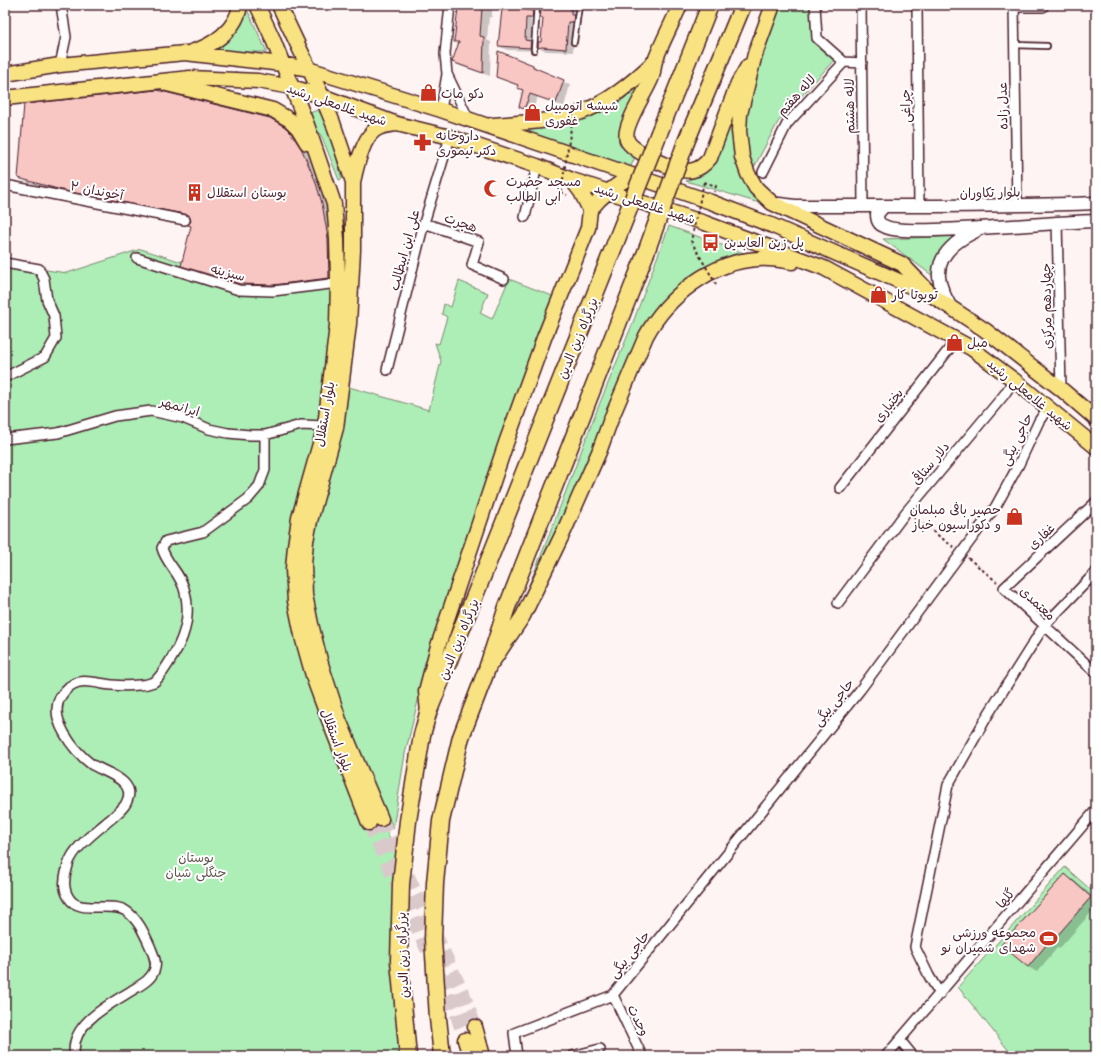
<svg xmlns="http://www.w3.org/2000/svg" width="1101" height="1061" viewBox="0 0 1101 1061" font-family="'Comic Neue','Playpen Sans Arabic',sans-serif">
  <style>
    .green { fill: #aceeb6; stroke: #7b8670 }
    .shadow { fill: #0003 }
    .building { fill: #f8c7c4; stroke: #4a1f2b }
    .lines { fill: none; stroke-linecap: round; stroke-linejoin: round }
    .primary-tunnel { stroke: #dac9cb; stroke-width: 14; stroke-dasharray: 14 7; stroke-linecap: butt }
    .lane-casing { stroke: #4a1f2b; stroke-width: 8 }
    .street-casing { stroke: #4a1f2b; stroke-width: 12 }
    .secondary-casing { stroke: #4a1f2b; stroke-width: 15 }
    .primary-casing { stroke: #4a1f2b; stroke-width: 17 }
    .highway-casing { stroke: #4a1f2b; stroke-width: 19 }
    .path { stroke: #4a1f2b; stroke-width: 2; stroke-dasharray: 3 3; stroke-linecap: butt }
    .lane { stroke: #fff; stroke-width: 4.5 }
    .street { stroke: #fff; stroke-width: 9 }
    .secondary { stroke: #fff; stroke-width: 12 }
    .primary { stroke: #f8e281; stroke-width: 14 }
    .highway { stroke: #f8e281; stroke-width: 16 }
    .highway-bridge-casing { stroke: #4a1f2b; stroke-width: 19; stroke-linecap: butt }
    .path-bridge { stroke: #4a1f2b; stroke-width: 2; stroke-dasharray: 3 3; stroke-linecap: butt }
    .highway-bridge { stroke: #f8e281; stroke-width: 16 }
    .labels { text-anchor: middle; stroke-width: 4; stroke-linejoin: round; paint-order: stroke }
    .poi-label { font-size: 13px; fill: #4a1f2b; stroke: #fff; text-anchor: start }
    .street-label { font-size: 13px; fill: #4a1f2b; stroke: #fff }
    .park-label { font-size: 13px; fill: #62534e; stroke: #fff }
  </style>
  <rect width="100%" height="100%" fill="#fef4f3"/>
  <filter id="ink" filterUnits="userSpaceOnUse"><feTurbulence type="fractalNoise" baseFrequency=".025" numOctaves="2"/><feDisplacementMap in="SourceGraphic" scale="8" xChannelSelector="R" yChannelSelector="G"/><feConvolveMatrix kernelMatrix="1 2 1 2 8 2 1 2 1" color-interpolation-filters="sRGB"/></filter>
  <g filter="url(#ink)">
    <path class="green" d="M245,5L267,52H207Z
      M781,5H810L812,42L834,60L778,122L752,171L747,158L745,122L759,66Z
      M645,81L623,124L635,157L630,168L514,127C548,124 583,124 613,106C625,99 635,90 645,81Z
      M737,101L735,127L766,205L686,181L703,174L710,169Z
      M317,110C328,117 338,165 342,179L339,180L322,137L309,118L310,113Z
      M669,226L752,256L667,301L576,495L517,615L550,533L595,415L632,325Z
      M959,236L937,279L883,239Z
      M141,249L257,286L285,288L351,277L310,549L318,512L339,447L349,387L429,410L441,361L435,343L439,344L447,317L442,314L444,304L451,307L459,281L488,293L480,313L492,319L509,279L555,297L424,676L405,754L393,829L389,818L381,819L404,870L402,943L414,1056H5V264L67,273Z
      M1065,867L1091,890L1096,885V1046L1084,1056H1013L958,987Z"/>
    <path class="shadow" d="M459,5H531V27L533,28L532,43L539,47L542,44L544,19L541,17L543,5H575V8L578,10V18L581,20L580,26L575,25L573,52L546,51L538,47L537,51L507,50L499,46L503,9L492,8V17H489L487,40L491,42L490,76L460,66L453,62L460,44L455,41Z
      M533,65L540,70V71L570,85L564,107L538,97L531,112L527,111L520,107L524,91L519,86L497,77Z
      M269,119L295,134L301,140L312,156L325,187L339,283L251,289L192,271L182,265L192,226L191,219L76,196L29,183L20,177Z
      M1065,875L1074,880L1096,899V907L1059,949L1057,948L1037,972L1028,967Z"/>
    <path class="building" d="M542,5H571V15H574L573,22H568L566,49L542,47L538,48V42H541L543,18H540Z
      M526,7V10L533,11L532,18H526L525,40L531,41L530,48L498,46L502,9Z
      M458,8H482L480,36L484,37L483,73L452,62L459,42H454Z
      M498,51L533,65V67L564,80L556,103L530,94L524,109L519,107L523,90L517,88L518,85L496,77Z
      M157,90L270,118L285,127L291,133L302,150L315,180L322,203L328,238L329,278L273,285L240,284L181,266L191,226L188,225L191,221L189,215L65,191L18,178L24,104Z
      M1065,874L1091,897L1049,945L1047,944L1028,967L1001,945Z"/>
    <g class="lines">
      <path class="primary-tunnel" d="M381,819L464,996L475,1027
        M369,823L456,1012L465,1040"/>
      <defs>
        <path id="lane" d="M574,42L579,5
          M1014,45L1047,46
          M534,50L537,5"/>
        <path id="street" d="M815,5L817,38L844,62L862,63
          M861,5L863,206
          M917,5L919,207
          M1014,5L1017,206
          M1014,7H1043
          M60,65L66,37L61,5
          M447,74L469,120
          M441,110L447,74L445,54L450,5
          M763,172L787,124L844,62
          M5,185L185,220
          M525,217L537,166
          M1057,222L1061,389
          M424,223L479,242L472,265L504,279
          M137,258L239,290L273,291L338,283
          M5,263L39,269L44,279L47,300L54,316L56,338L45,357L5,377
          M387,370L424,223L450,137
          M5,439L58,433L115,416L151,411L183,418L209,429L228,433L250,435H265L301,425L325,426
          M840,488L957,339
          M1096,502L1004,588L1096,673
          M838,603L906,512L1004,395L1014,380
          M940,994L929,976L915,947L948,785L989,713L1044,626L1096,572
          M613,995L860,690L996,506L1019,464L1039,421L1048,408
          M613,995L642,1056
          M900,1040L913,1056
          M75,1056C68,1025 110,1004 131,991C140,985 150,981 154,971C158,963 153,954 150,946C144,933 138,919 126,911C111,901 79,915 69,898C63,889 64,878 67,869C68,865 69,861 71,858C77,845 100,828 112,818C117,813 125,808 127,801C137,780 103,772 91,764C74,751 47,718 61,696C75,674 91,683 112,685C121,686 130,686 139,685C144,685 149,684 154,682C162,676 173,656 178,647C187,629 190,612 185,592C181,573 166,564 162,548L166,541L203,532L248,499L259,486L265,470V435
          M517,1056L514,1033L613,995
          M572,1056L600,1049
          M886,1056L1096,810"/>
        <path id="secondary" d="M779,204L795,206C896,206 996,207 1096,203
          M884,206L877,214C877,220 878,224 884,226C894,232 923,230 935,230C989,229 1042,223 1096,221
          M950,306C945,297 940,287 939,277C937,254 959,239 976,231"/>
        <path id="primary" d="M257,5L272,37L307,125L334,204L337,239L338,280L337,325L325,426L299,518L295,546L293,569L295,601L303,640L314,679L329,720L369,823
          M279,5L322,96L333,123L353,182V250L349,324L336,428L310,521L306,541L304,564L305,595L311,624L321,664L339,720L381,819
          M680,5C672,24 662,42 655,61C653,67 654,73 651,79C646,92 622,127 627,140C631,150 660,163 670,167C688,173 698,173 710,158L738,83L748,66
          M773,5L755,54L740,114L739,131L742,157L748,174L756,188L772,203L902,264L927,290
          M191,52C213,46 237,29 240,5
          M5,74L60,65L185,53L282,64L308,69L441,110L711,202L771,225L933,296L985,330L1061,389L1096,419
          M167,84L273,110L290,120L298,128L307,143
          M5,98L190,78L258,81L291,87L322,96L397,124L450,137L537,166L572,180L705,223L824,268L971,348L1014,380L1096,447
          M491,125C518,123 550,122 576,114C607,104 632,83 655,61
          M353,182C356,168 363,138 375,130C381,125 389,125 396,124
          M590,210C602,195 616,184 633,176
          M493,661L523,616L565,529L599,452L611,419L646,336C667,297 712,261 758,259C770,258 781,260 792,262
          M428,713L426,691L438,646L506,443L544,338L588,228L590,210L581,192L572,180
          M475,1027L483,1056
          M465,1040L470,1056"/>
        <path id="highway" d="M659,133L710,5
          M686,142L743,5
          M408,1056L399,961L401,884L408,821L422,735L428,713L615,244
          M442,1056L438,1018L433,939L435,883L441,821L461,737L487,669L507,607L645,255"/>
      </defs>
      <use href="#lane" class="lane-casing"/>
      <use href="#street" class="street-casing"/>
      <use href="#secondary" class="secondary-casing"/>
      <use href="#primary" class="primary-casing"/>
      <use href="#highway" class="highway-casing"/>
      <path class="path" d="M704,182L716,186L714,192
        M561,192L567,195
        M913,517L955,548
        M968,558L997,582"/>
      <use href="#lane" class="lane"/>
      <use href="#street" class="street"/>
      <use href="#secondary" class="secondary"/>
      <use href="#primary" class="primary"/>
      <use href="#highway" class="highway"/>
      <defs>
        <path id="highway-bridge" d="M615,244L659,133
          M645,255L686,142"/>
      </defs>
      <use href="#highway-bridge" class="highway-bridge-casing"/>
      <path class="path-bridge" d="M704,182L691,241L716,284
        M561,192L574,109"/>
      <use href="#highway-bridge" class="highway-bridge"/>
    </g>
  </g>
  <defs>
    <symbol id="shop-bare" viewBox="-9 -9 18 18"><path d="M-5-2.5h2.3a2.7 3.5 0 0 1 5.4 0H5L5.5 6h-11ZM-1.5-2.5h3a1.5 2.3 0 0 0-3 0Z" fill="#c8321e" stroke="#fff" stroke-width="2.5" paint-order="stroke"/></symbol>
    <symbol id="pharmacy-bare" viewBox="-9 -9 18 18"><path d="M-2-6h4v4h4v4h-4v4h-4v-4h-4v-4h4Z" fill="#c8321e" stroke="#fff" stroke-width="2.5" paint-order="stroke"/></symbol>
    <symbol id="mosque-bare" viewBox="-9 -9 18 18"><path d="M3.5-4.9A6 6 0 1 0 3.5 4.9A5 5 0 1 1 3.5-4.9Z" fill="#c8321e" stroke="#fff" stroke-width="2.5" paint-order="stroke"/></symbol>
    <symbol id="building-bare" viewBox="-9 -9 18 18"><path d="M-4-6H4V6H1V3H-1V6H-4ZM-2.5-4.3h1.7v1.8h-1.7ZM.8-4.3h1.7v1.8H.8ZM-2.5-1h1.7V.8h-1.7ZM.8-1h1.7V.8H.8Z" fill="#c8321e" stroke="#fff" stroke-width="2.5" paint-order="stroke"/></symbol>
    <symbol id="bus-bare" viewBox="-9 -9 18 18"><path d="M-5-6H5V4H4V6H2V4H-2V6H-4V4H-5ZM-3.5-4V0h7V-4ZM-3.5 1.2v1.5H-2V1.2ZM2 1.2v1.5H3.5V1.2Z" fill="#c8321e" stroke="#fff" stroke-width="2.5" paint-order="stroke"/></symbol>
    <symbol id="stadium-bare" viewBox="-9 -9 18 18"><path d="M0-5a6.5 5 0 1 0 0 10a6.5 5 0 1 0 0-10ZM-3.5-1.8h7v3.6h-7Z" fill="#c8321e" stroke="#fff" stroke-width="2.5" paint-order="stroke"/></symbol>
  </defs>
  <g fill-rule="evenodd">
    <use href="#shop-bare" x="416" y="80" width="25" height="25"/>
    <use href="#shop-bare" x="520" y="100" width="25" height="25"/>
    <use href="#pharmacy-bare" x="410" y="130" width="25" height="25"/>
    <use href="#mosque-bare" x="480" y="176" width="25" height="25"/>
    <use href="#building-bare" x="182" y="180" width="25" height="25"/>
    <use href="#bus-bare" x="698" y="230" width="25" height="25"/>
    <use href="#shop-bare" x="866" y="282" width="25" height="25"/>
    <use href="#shop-bare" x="942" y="330" width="25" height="25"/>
    <use href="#shop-bare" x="1002" y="504" width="25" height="25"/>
    <use href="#stadium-bare" x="1036" y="926" width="25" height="25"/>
  </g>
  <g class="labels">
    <g class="poi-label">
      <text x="441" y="98">دکو مات</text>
      <text x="545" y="110">شیشه اتومبیل<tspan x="545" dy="15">غفوری</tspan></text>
      <text x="436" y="140">داروخانه<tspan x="436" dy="15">دکتر تیموری</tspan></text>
      <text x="506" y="186">مسجد حضرت<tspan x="506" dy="15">ابی الطالب</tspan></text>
      <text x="207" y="197">بوستان استقلال</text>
      <text x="724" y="247">پل زین العابدین</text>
      <text x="892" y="299">تویوتا کار</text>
      <text x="967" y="347">مبل</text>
      <text x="1001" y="514" text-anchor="end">حصیر بافی مبلمان<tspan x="1001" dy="15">و دکوراسیون خباز</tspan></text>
      <text x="1036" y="937" text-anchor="end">مجموعه ورزشی<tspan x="1036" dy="15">شهدای شمیران نو</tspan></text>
    </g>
    <g class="street-label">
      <text transform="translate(796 95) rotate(-48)" y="5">لاله هفتم</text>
      <text transform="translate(337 104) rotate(19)" y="5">شهید غلامعلی رشید</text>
      <text transform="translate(849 106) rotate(-91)" y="5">لاله هشتم</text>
      <text transform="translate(905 106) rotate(-91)" y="5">چراغی</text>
      <text transform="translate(1002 106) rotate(-91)" y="5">عدل زاده</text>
      <text transform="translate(97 190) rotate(11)" y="5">آخوندان ۲</text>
      <text transform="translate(990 192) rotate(-1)" y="5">بلوار تکاوران</text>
      <text transform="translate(645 203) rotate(18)" y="5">شهید غلامعلی رشید</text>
      <text transform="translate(461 222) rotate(19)" y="5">هجرت</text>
      <text transform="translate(404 250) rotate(-75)" y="5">علی ابن ابیطالب</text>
      <text transform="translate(228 272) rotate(14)" y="5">سبزینه</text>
      <text transform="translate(1046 306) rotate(-91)" y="5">چهاردهم مرکزی</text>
      <text transform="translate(577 338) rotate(-68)" y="5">بزرگراه زین الدین</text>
      <text transform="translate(1030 394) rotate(39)" y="5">شهید غلامعلی رشید</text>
      <text transform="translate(888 405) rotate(-52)" y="5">بختیاری</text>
      <text transform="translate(180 406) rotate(16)" y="5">ایرانمهر</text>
      <text transform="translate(324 414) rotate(-80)" y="5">بلوار استقلال</text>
      <text transform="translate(1016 439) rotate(-64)" y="5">حاجی بیگی</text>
      <text transform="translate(930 463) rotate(-50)" y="5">دلار ستاقی</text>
      <text transform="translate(1041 536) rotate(-43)" y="5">غفاری</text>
      <text transform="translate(1038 603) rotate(43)" y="5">معتمدی</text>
      <text transform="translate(458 639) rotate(-68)" y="5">بزرگراه زین الدین</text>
      <text transform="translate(833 702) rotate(-51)" y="5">حاجی بیگی</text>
      <text transform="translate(337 740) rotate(69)" y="5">بلوار استقلال</text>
      <text transform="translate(1005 898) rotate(-50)" y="5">گلها</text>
      <text transform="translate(629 954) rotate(-51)" y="5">حاجی بیگی</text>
      <text transform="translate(402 955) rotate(-92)" y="5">بزرگراه زین الدین</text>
      <text transform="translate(639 1020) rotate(64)" y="5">وحدت</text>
    </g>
    <g class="park-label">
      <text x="196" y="862">بوستان<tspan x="196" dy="15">جنگلی شیان</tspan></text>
    </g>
  </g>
  <rect width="1101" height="1061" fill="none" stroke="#fff" stroke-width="20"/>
  <rect x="10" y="10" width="1081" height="1041" fill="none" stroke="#4a1f2b" stroke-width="1.5" filter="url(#ink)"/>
</svg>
